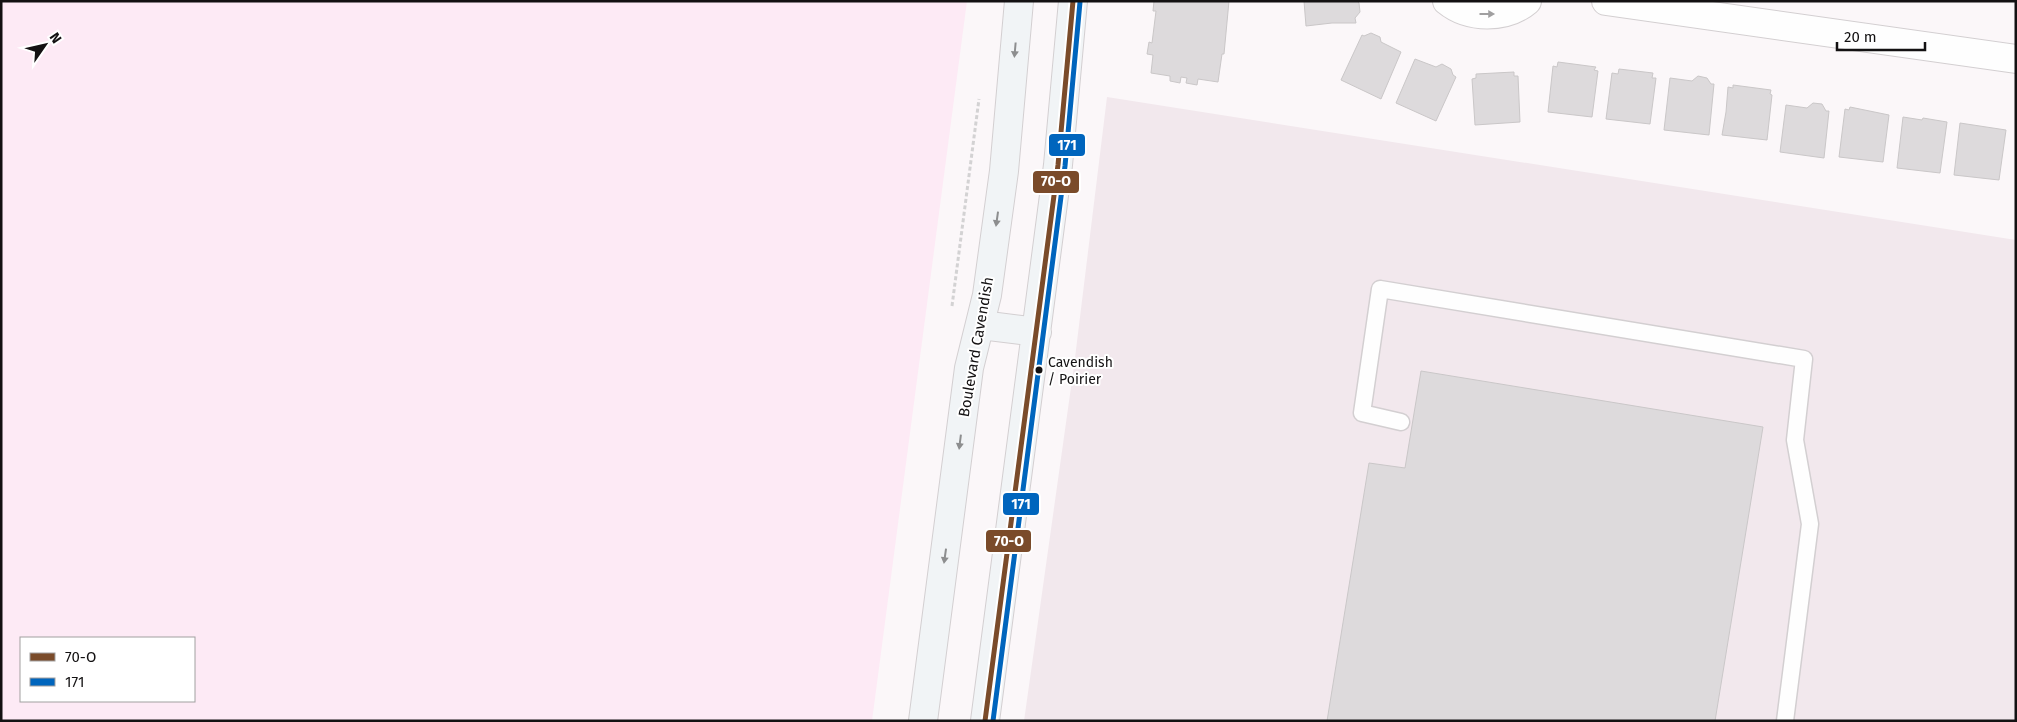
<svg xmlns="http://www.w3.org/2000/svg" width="2017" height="722" viewBox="0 0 2017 722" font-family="'Fira Sans',sans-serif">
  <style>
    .built { fill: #f2e8ed }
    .green { fill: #fdeaf5; fill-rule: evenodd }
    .building { fill: #dddadc; stroke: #cac7c8 }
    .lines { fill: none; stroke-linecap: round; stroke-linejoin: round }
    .lane-casing { stroke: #d3cfd1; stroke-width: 19 }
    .street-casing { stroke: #d3cfd1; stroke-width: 30 }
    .secondary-casing { stroke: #d3cfd1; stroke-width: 30 }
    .path { stroke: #d3d2d3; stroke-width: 3; stroke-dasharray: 4 2.5; stroke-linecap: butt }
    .lane { stroke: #fefefe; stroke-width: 16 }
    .street { stroke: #fefefe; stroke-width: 28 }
    .secondary { stroke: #f1f4f6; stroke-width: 28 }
    .bus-1-casing { stroke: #fff; stroke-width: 9 }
    .bus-2-casing { stroke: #fff; stroke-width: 9 }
    .bus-1 { stroke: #7a4b2a; stroke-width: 5 }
    .bus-2 { stroke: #0065bd; stroke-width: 5 }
    .oneway { fill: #a09fa0 }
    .oneway2 { fill: #8d8e8f }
    .bus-dot { fill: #131112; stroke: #fff; stroke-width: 2 }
    .labels { text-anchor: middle; stroke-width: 4; stroke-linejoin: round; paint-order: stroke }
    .bus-label { font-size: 14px; fill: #131112; stroke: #fff; text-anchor: start }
    .street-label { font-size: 15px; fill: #131112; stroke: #fff }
    .line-badge { stroke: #fff; stroke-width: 2 }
    .badge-label { font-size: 14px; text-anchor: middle; font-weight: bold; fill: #fff }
  </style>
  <rect width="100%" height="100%" fill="#fbf7f9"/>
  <path class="built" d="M1107,97L2016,240V721H1024L1074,366Z"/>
  <path class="green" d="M1,1H967L872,721H1ZM21,638H194V701H21Z"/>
  <path class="building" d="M1154,1H1229L1224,54H1222L1218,82L1198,79L1197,85L1186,83L1187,78L1181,77L1180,83L1170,81V76L1151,73L1153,55L1147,54L1149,42L1152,43L1156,11H1153Z
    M1304,1H1357L1359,3L1360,12L1355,18L1356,23H1332L1306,26Z
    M1371,33L1380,37L1381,42L1401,52L1381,99L1341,80L1362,35L1364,36Z
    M1415,59L1436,67L1442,64L1451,69L1453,75L1456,77L1436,121L1396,103Z
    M1558,62L1596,67L1594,70L1598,71L1592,117L1548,112L1553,66L1557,67Z
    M1619,69L1653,73L1652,78H1656L1650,124L1606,119L1612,73L1618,74Z
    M1514,72V76H1518L1520,122L1475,125L1472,79L1476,78V74Z
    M1698,76L1707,78L1711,84H1714L1709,135L1664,130L1670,78L1692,81Z
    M1733,85L1771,90L1770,94L1772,95L1767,140L1722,135L1726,112L1728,87L1733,88Z
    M1813,103L1822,104L1826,111H1829L1824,158L1780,152L1786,105L1807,108Z
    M1850,107L1889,115L1883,162L1839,157L1845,109L1849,110Z
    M1903,117L1922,120L1923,118L1947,122L1940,173L1897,168Z
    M1960,123L2006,130L1999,180L1954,175Z
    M1421,371L1763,427L1715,721H1327L1369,463L1405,468Z"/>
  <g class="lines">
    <defs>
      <path id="lane" d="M1401,422L1362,413L1380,289L1804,359L1795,440L1810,524L1785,721"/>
      <path id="street" d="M1447,1C1469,19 1506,19 1527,1
        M1606,1L2016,59"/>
      <path id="secondary" d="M981,325L1037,332
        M923,721L969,368L987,295L1004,171L1019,1
        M985,721L1058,165L1073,1"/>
    </defs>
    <use href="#lane" class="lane-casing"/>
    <use href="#street" class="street-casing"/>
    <use href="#secondary" class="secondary-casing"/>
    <path class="path" d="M952,306L979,99"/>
    <use href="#lane" class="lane"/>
    <use href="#street" class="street"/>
    <use href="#secondary" class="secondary"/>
    <defs>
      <path id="bus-1" d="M985,721L1058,165L1073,1"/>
      <path id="bus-2" d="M993,721L1065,166L1080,2"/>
    </defs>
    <use href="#bus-1" class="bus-1-casing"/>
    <use href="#bus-2" class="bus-2-casing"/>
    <use href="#bus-1" class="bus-1"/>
    <use href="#bus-2" class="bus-2"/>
  </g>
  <defs><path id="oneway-solid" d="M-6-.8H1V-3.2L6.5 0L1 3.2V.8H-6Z" transform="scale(1.25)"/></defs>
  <use class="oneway" href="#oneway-solid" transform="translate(1487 14)"/>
  <g class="oneway2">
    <use href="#oneway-solid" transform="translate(1015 50) rotate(95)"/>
    <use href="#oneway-solid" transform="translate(997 219) rotate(98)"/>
    <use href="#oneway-solid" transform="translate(960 442) rotate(97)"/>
    <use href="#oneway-solid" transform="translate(945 556) rotate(98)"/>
  </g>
  <circle class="bus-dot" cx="1039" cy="370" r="4.5"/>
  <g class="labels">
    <g class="bus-label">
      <text x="1048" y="367">Cavendish<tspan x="1048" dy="17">/ Poirier</tspan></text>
    </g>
    <g class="street-label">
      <text transform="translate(976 347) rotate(-80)" y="5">Boulevard Cavendish</text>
    </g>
  </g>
  <g class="line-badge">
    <rect x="1048" y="133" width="38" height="24" rx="5" fill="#0065bd"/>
    <rect x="1032" y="170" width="48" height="24" rx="5" fill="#7a4b2a"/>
    <rect x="1002" y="492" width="38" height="24" rx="5" fill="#0065bd"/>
    <rect x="985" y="529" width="47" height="24" rx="5" fill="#7a4b2a"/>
  </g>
  <g class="badge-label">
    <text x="1067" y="150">171</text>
    <text x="1056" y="186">70-O</text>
    <text x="1021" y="509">171</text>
    <text x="1009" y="546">70-O</text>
  </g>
  <rect width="2017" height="722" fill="none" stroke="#131112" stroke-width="5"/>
  <rect x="20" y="637" width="175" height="65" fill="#ffffff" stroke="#a1a0a0"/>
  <rect x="30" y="653" width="25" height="8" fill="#7a4b2a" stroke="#a1a0a0"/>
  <text x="65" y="662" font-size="15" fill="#131112">70-O</text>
  <rect x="30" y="678" width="25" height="8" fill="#0065bd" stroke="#a1a0a0"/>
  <text x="65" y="687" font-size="15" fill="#131112">171</text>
  <g transform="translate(45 45) rotate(56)" stroke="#ffffff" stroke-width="4" paint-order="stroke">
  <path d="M0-4L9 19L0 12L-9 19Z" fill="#131112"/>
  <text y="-8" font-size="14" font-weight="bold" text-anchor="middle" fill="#131112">N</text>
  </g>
  <path d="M1837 42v8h88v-8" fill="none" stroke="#131112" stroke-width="2.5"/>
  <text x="1844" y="42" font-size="15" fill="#131112" stroke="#ffffff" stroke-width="4" paint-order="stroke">20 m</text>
</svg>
